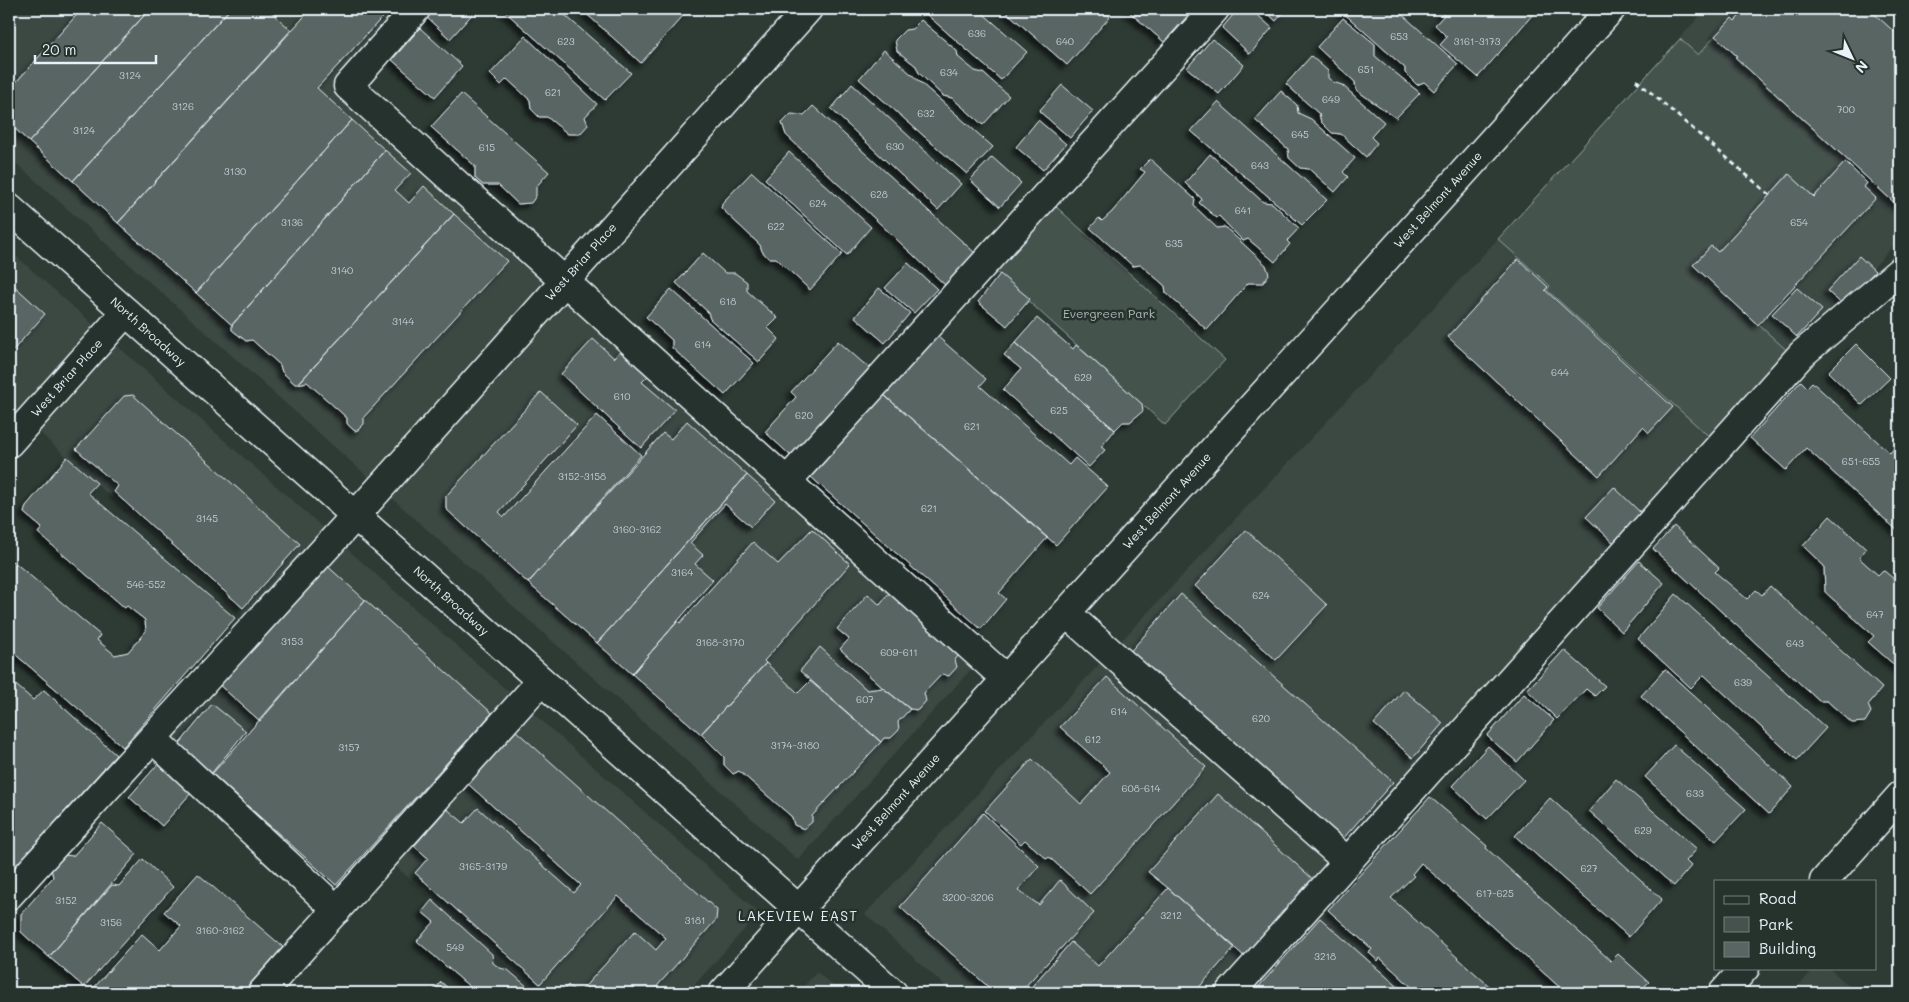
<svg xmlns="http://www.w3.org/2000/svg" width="1909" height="1002" viewBox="0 0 1909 1002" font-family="Mali,sans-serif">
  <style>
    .built { fill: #3b4843; fill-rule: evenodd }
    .green { fill: #45524e; stroke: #96a2a3 }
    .building { fill: #596563; stroke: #e8f1f8; filter: url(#shadow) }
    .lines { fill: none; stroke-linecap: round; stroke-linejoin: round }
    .minor-casing { stroke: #e8f1f8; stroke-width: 31 }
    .major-casing { stroke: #e8f1f8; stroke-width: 31 }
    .path { stroke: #e8f1f8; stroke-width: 3; stroke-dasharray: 5 4; stroke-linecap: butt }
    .minor { stroke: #26332d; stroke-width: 28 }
    .major { stroke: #26332d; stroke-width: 28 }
    .labels { text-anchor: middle; stroke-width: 5; stroke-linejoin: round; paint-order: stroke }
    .number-label { font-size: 10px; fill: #c4ced3 }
    .street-label { font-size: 12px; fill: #e8f1f8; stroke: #26332d }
    .park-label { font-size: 12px; fill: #afb9bc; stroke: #26332d }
    .neighbourhood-label { font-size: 14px; letter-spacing: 1px; fill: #e8f1f8; stroke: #26332d }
  </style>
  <defs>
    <filter id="shadow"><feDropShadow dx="-4.5" dy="4.5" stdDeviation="2.5" flood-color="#0009"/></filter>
  </defs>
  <rect width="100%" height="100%" fill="#2e3b35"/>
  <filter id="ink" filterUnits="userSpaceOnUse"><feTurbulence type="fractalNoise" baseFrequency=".02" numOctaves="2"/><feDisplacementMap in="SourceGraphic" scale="10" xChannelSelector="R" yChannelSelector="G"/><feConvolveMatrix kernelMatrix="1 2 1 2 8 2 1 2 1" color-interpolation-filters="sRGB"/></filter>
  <g filter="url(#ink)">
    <path class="built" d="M9,9H405L332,90L975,665L798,860L9,157Z
      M1706,9H1900V238L1319,891L1433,993H953L865,914L1498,239ZM1547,290L1666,398V399L1545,293Z
      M9,250L759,913L687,993H537L392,863L347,912L150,731L249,621L9,405Z
      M1815,968H1829L1857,993H1792Z
      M817,972L841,993H797Z"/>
    <path class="green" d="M1715,36L1737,56L1735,58L1847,160L1814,197L1788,174L1718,252L1711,246L1693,265L1793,356L1715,442L1547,290L1550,286L1498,239L1680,39L1698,55Z
      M1052,203L1225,360L1165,425L993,269Z"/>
    <path class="building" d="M82,9H150L29,142L9,123V90Z
      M150,9H230L73,181L29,142Z
      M230,9H268L291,30L118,223L73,181Z
      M311,9H390L317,88L352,120L196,293L118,223Z
      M430,9H477L450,39L424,15Z
      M502,9H558L631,73L605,100Z
      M581,9H689L641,63Z
      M931,9H978L1027,52L1001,80L926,14Z
      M1003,9H1101L1110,17L1067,65Z
      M1126,9H1188L1191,12L1164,42Z
      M1238,9H1251L1272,28L1250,54L1222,28Z
      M1263,9H1287L1276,21Z
      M1339,9H1396L1458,64L1434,91L1424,82L1417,85L1405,73V68Z
      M1437,9H1531L1535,12L1478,77L1440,45L1447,37L1435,25L1444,15Z
      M1746,9H1869L1900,37V208L1735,57L1737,56L1715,36L1732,18L1735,21Z
      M1343,18L1375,44V56L1420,93L1396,118L1356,90L1355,82L1317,47Z
      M921,20L957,51L958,57L975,71L983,73L1009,96L983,125L952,98L943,96L919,73L916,66L897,51L895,40L905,30L912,29Z
      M420,28L462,66L435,97L392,60Z
      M525,36L597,104L585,117L588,125L580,134H568L547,117H539L531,109L530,100L507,79L501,85L490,74Z
      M1212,39L1244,65L1219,94L1187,68Z
      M884,50L993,147L967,174L859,79Z
      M1311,56L1328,71V78L1333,82L1342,85L1384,122L1371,137L1377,143L1366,157L1341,134L1332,133L1321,122L1319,114L1286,84Z
      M852,84L961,184L938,210L831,109Z
      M1062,85L1093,111L1070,138L1039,111Z
      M1281,91L1297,105L1298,113L1311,119L1355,158L1343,172L1348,177L1335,192L1309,169L1300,168L1289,158L1288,149L1255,120Z
      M461,94L549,172L536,187V196L531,203L518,204L498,185H483L475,178V166L431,127Z
      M1218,102L1327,200L1302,225L1191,131Z
      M813,106L975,253L946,286L786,135L782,123L791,114L804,115Z
      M352,120L385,150L232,325L196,293Z
      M1038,120L1066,144L1043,170L1016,147Z
      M385,150L411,173L395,190L409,203L424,186L454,214L298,384H295L282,372L280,365L252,340L246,341L232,330V325Z
      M789,152L871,227L847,255L765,179Z
      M1210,154L1263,202L1272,203L1299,228L1287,241L1290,244L1275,262L1248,239L1243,241L1219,216L1217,218L1199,203L1202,199L1185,183Z
      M992,157L1021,183L1000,207L970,180Z
      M1150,159L1195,199L1194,206L1217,228L1225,227L1266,265L1269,274L1263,283H1248L1207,330L1166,293L1165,286L1141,265L1133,266L1090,228L1099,218L1102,221L1112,212L1145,172L1140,169Z
      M1845,162L1867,183L1864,187L1876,198L1758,325L1693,265L1711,246L1718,252L1789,174L1814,197Z
      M752,172L842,254L810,290L776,258H768L762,251L760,245L721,208L723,202Z
      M454,214L507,261L364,417V424L358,430L355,431L349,426L347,423V418L307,382L298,384Z
      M703,253L725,273H735L747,282V291L778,318L768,328L779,339L759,362L710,319L708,312L676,283Z
      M1859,256L1875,271L1844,306L1827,291Z
      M1518,259L1548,287L1545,290L1673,407L1649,433L1643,427L1599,476L1448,337Z
      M908,263L937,289L914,313L885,288Z
      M1000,274L1030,299L1007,326L978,302Z
      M9,281L45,314L9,355Z
      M879,288L910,313L885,343L855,317Z
      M1797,288L1822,310L1797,337L1772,314Z
      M671,289L754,363L725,395L672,348V340L646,317Z
      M1037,318L1073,349L1076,345L1142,404L1143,411L1130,422H1123L1115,430L1015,343Z
      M937,336L986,379L980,386L1069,465L1075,458L1108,487L1056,545L884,395Z
      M593,339L614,358L622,349L650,374L642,382L675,410L641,448L561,374Z
      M838,341L870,369L791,456L765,432L796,397L791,392Z
      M1015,343L1115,430L1101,447L1105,450L1089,467L1003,390L1021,369L1004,355Z
      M1856,344L1890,378L1862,405L1828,372Z
      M1801,381L1807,387L1812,382L1890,453L1897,445L1900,447V533L1806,448L1786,470L1750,438Z
      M541,392L577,425L499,512L504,517L597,415L641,455L528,583L446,509V496Z
      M133,395L300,544L243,608L114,492L118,486L76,449L124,396Z
      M884,395L1047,538L999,593L1006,599L981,629L811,477Z
      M687,421L747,475L597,643L528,583L663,433L671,439Z
      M67,457L97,483L88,493L235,618L123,747L9,649V559L12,562L13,561L100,635L97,640L115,655L128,652L146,631L145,620L127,606L125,608L38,533L42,528L24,513L26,506Z
      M747,475L775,500L751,527L725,504L690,543L703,555L695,564L713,580L632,674L597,643Z
      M1614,487L1642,514L1614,543L1586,517Z
      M1830,516L1866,549L1859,558L1878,575L1883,570L1900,584V668L1899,669L1868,642L1874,636L1825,592L1824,566L1803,546Z
      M1674,526L1719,568L1715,572L1747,599L1756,590L1762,595L1770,586L1882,688L1868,705L1871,712L1865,722L1852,723L1827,701H1819L1653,549Z
      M812,529L850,564L764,661L766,663L701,734L632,674L678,621L680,623L753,542L778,564Z
      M1246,530L1327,605L1276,660L1195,586Z
      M1639,561L1664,583L1622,632L1597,608Z
      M324,563L365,600L260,721L217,683Z
      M889,593L907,609L915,608L922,614V622L958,656L955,660L957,667L949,676L942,674L924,693L926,701L918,710L910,709L883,688L840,649L849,639L837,629L868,594L880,605Z
      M1181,594L1393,782L1340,842L1128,654Z
      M1676,594L1826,728L1797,760L1704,675L1691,688L1638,639Z
      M365,600L492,713L336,885L212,774Z
      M820,647L867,690L883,688L910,709L898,722L899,730L891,738H884L881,742L800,671Z
      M1564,650L1605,686L1595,696L1586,689L1557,719L1527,690Z
      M766,663L798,693L810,681L881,742L812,816V822L804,829L794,825L792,817L739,771L733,774L724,765V757L701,734Z
      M1665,669L1793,787L1769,814L1641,696Z
      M1107,677L1206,767L1090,894L1049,857L1047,859L1025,840L1021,844L985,811L1032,759L1081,804L1110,772L1060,727Z
      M9,679L33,700L44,690L116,755L9,873Z
      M1404,690L1443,723L1413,758L1374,724Z
      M1524,694L1554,720L1517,762L1487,736Z
      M212,704L246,731L206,780L172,753Z
      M515,730L717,910L716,920L651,993H579L635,931L656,950L666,938L618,896L540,984L415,873L428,858L414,846L447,809L464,823L478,808L574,893L581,885L468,784Z
      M1674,745L1746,809L1716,841L1645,777Z
      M1488,746L1524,780L1487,819L1452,786Z
      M158,764L191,793L162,826L129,797Z
      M1616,779L1697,849L1686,861L1691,866L1674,886L1589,811Z
      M1218,794L1315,881L1246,958L1168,888L1148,872Z
      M1430,797L1487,846L1486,848L1611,961L1618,954L1649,982L1638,993H1566L1421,863L1412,874L1414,876L1391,898L1497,993H1418L1380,958L1378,961L1369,953L1372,949L1328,910Z
      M1550,798L1662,899L1629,937L1515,836Z
      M983,813L1039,866L1018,890L1039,905L1060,880L1094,913L1019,993H995L900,907Z
      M102,823L137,854L49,957L21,932V914L53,877L51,869L64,855L73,856Z
      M143,859L173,887L84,987L49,957L112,885L119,886Z
      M198,874L283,947L242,993L90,992L142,934L160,950L181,926L164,912Z
      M1168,888L1235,947L1194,993H1026L1071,942L1098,966Z
      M432,900L492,954L493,963L500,968L508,970L535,993H473L472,989L417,941L434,922L422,912Z
      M1320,918L1405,993H1253Z
      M441,982L454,993H456H431Z
      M568,985L577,993H561Z"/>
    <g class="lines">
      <defs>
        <path id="minor" d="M416,9L348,86L1006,679
          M9,443L126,312
          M787,481L1215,9
          M1066,613L1348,862
          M152,738L337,910
          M1824,881L1900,796
          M9,895L355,516L808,9
          M262,993L541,681
          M1230,993L1802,354L1900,271
          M1723,993L1745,968"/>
        <path id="major" d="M9,208L893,993
          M723,993L1611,9"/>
      </defs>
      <use href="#minor" class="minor-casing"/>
      <use href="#major" class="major-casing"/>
      <path class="path" d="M1636,80L1770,195"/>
      <use href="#minor" class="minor"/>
      <use href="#major" class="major"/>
    </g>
  </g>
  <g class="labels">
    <g class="number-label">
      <text x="977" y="37">636</text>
      <text x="1399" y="40">653</text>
      <text x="566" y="45">623</text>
      <text x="1065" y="45">640</text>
      <text x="1477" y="45">3161-3173</text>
      <text x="1366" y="73">651</text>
      <text x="949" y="76">634</text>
      <text x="130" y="79">3124</text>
      <text x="553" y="96">621</text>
      <text x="1331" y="103">649</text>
      <text x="183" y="110">3126</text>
      <text x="1846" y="113">700</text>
      <text x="926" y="117">632</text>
      <text x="84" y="134">3124</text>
      <text x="1300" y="138">645</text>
      <text x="895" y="150">630</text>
      <text x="487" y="151">615</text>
      <text x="1260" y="169">643</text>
      <text x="235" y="175">3130</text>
      <text x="879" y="198">628</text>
      <text x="818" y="207">624</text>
      <text x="1243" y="214">641</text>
      <text x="292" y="226">3136</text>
      <text x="1799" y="226">654</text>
      <text x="776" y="230">622</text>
      <text x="1174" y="247">635</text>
      <text x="342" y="274">3140</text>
      <text x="728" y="305">618</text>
      <text x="403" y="325">3144</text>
      <text x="703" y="348">614</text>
      <text x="1560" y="376">644</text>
      <text x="1083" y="381">629</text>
      <text x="622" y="400">610</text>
      <text x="1059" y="414">625</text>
      <text x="804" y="419">620</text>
      <text x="972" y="430">621</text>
      <text x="1861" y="465">651-655</text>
      <text x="582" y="480">3152-3158</text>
      <text x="929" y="512">621</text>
      <text x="207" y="522">3145</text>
      <text x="637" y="533">3160-3162</text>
      <text x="682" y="576">3164</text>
      <text x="146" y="588">546-552</text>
      <text x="1261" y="599">624</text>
      <text x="1875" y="618">647</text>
      <text x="292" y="645">3153</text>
      <text x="720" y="646">3168-3170</text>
      <text x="1795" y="647">643</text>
      <text x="899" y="656">609-611</text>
      <text x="1743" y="686">639</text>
      <text x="865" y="703">607</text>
      <text x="1119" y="715">614</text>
      <text x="1261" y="722">620</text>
      <text x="1093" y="743">612</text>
      <text x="795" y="749">3174-3180</text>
      <text x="349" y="751">3157</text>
      <text x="1141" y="792">608-614</text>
      <text x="1695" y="797">633</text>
      <text x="1643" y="834">629</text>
      <text x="483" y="870">3165-3179</text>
      <text x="1589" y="872">627</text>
      <text x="1495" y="897">617-625</text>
      <text x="968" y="901">3200-3206</text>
      <text x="66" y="904">3152</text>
      <text x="1171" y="919">3212</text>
      <text x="695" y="924">3181</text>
      <text x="111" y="926">3156</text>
      <text x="220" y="934">3160-3162</text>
      <text x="455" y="951">549</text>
      <text x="1325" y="960">3218</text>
    </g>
    <g class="street-label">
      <text transform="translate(1438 200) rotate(-48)" y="4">West Belmont Avenue</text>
      <text transform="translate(581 262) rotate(-48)" y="4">West Briar Place</text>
      <text transform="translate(148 332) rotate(42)" y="4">North Broadway</text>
      <text transform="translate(67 378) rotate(-48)" y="4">West Briar Place</text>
      <text transform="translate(1167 501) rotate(-48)" y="4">West Belmont Avenue</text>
      <text transform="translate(451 601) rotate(42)" y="4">North Broadway</text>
      <text transform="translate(896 802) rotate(-48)" y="4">West Belmont Avenue</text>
    </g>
    <g class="park-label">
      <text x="1109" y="318">Evergreen Park</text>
    </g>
    <g class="neighbourhood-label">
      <text x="798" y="921">LAKEVIEW EAST</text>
    </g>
  </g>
  <rect width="1909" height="1002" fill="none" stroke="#26332d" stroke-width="30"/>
  <rect x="15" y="15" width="1879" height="972" fill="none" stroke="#e8f1f8" stroke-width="2" filter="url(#ink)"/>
  <rect x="1714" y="880" width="162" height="90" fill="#26332d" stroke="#747f7e"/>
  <rect x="1724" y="896" width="25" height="8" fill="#26332d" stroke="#747f7e"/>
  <text x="1759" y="904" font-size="15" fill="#e8f1f8">Road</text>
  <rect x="1724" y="917" width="25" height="15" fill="#45524e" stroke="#747f7e"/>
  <text x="1759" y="930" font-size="15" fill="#e8f1f8">Park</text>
  <rect x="1724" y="942" width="25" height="15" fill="#596563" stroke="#747f7e"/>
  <text x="1759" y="954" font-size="15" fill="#e8f1f8">Building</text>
  <g transform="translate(1852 58) rotate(133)" stroke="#26332d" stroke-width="4" paint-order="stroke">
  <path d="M0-4L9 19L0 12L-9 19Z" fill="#e8f1f8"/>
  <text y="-8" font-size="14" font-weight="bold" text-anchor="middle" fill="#e8f1f8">N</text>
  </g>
  <path d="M35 55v8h121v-8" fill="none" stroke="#e8f1f8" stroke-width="2.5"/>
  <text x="42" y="55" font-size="15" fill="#e8f1f8" stroke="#26332d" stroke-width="4" paint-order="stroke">20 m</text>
</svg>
